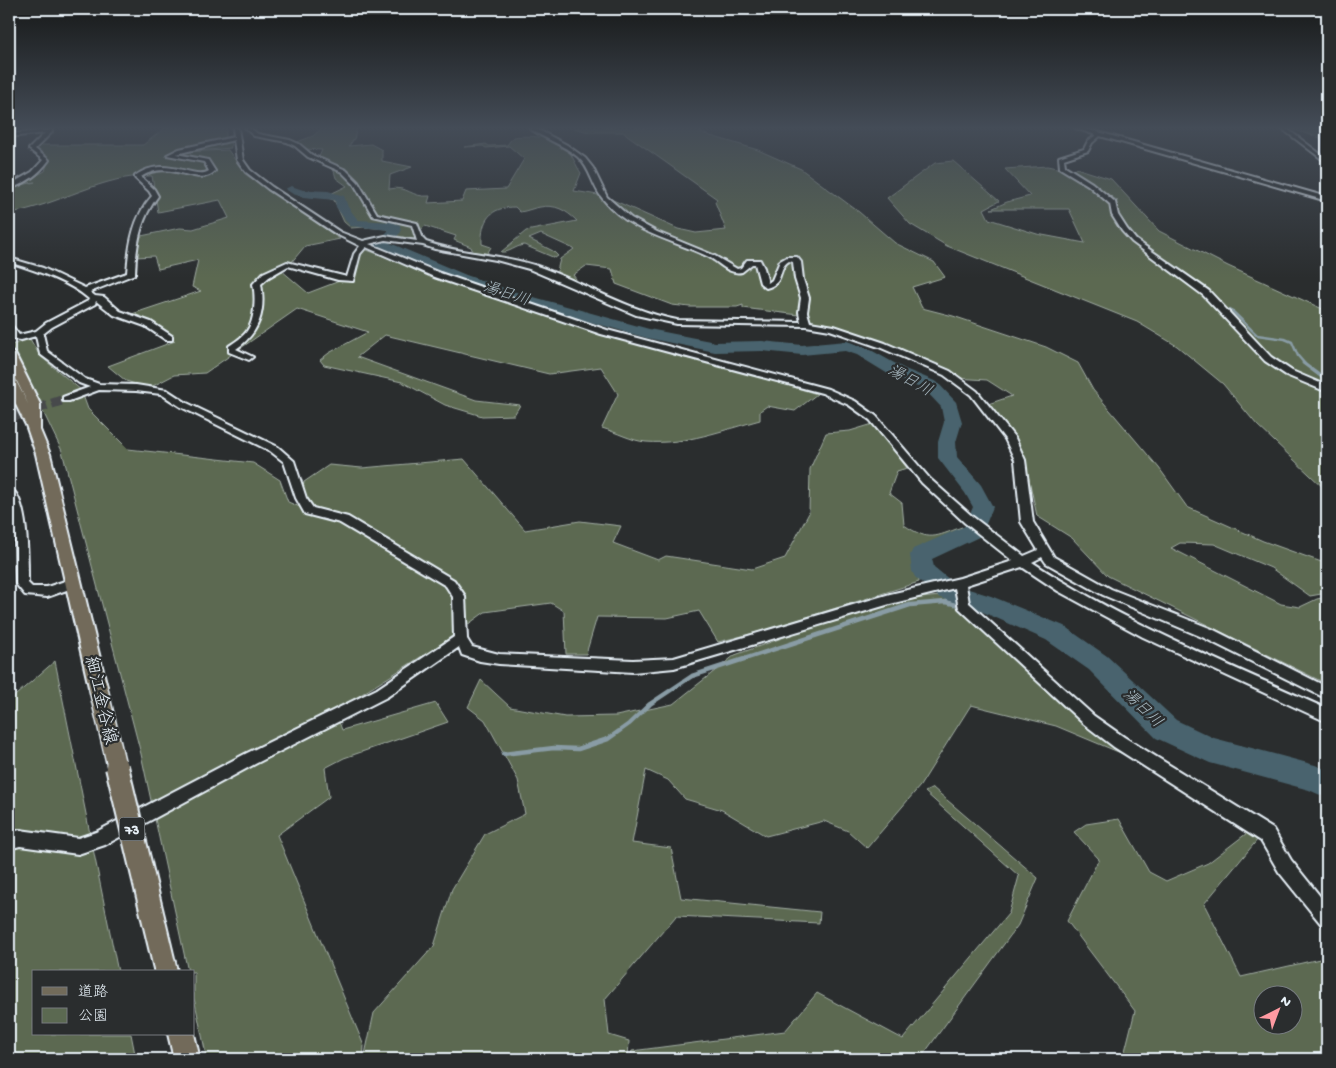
<svg xmlns="http://www.w3.org/2000/svg" width="1336" height="1068" viewBox="0 0 1336 1068" font-family="'Gochi Hand','Klee One',sans-serif">
  <style>
    .green { fill: #5b6951; stroke: #a2ada4; fill-rule: evenodd }
    .lines { fill: none; stroke-linecap: round; stroke-linejoin: round }
    .stream-far2 { stroke: #899ca5; stroke-width: 2.5 }
    .stream-far1 { stroke: #899ca5; stroke-width: 3 }
    .stream { stroke: #899ca5; stroke-width: 4.5 }
    .river { fill: #49646e; fill-rule: evenodd }
    .minor-tunnel { stroke: #464a4c; stroke-width: 10; stroke-dasharray: 10 5; stroke-linecap: butt }
    .minor-casing { stroke: #e8f1f8; stroke-width: 4 }
    .major-casing { stroke: #e8f1f8; stroke-width: 4 }
    .minor { fill: #2a2d2e; fill-rule: evenodd }
    .major { fill: #726b5a; fill-rule: evenodd }
    .major-bridge-far1-casing { stroke: #e8f1f8; stroke-width: 21; stroke-linecap: butt }
    .major-bridge-casing { stroke: #e8f1f8; stroke-width: 26; stroke-linecap: butt }
    .major-bridge-far1 { stroke: #726b5a; stroke-width: 18 }
    .major-bridge { stroke: #726b5a; stroke-width: 22 }
    .labels { text-anchor: middle; stroke-width: 4.5; stroke-linejoin: round; paint-order: stroke }
    .shield { fill: #2a2d2e; stroke: #afb6bb; stroke-width: 1 }
    .shield-label { font-size: 14px; font-weight: bold; fill: #e8f1f8 }
    .water-label { font-size: 16px; font-style: italic; fill: #a8b9c1; stroke: #2a2d2e }
    .near-street-label { font-size: 18px; fill: #e8f1f8; stroke: #2a2d2e }
  </style>
  <rect width="100%" height="100%" fill="#2a2d2e"/>
  <filter id="ink" filterUnits="userSpaceOnUse"><feTurbulence type="fractalNoise" baseFrequency=".02" numOctaves="2"/><feDisplacementMap in="SourceGraphic" scale="10" xChannelSelector="R" yChannelSelector="G"/><feConvolveMatrix kernelMatrix="1 2 1 2 8 2 1 2 1" color-interpolation-filters="sRGB"/></filter>
  <g filter="url(#ink)">
    <path class="green" d="M165,128H226V137L230,136L231,148L185,152L228,150L245,174L340,239L305,246L290,264L281,270L308,293L350,277L364,249L534,312L681,357L730,368L817,394L795,411L767,406L760,411V420C723,430 685,445 646,442C632,441 616,432 602,428L618,394L601,367L549,374L385,335L357,357L476,400L520,405L514,415L482,416L445,405L402,382L324,365L320,360L329,353L368,332L297,309L205,373L174,375L149,388L126,381L108,366L175,341L146,320L129,315L201,291L192,287L198,260L158,269L154,256L136,257L141,236L180,228L193,229L229,218L220,200L158,212L152,176C103,174 58,206 9,213V188L35,182L20,184L45,171L48,161L36,149L39,145H143Z
      M322,128H357L354,139L349,146L371,144L382,150V161L412,167L390,175L389,189C408,185 411,198 430,196L428,203L462,201L466,191L506,189L524,159L509,146L486,148L483,146L464,147L486,144L489,146L507,145L513,137C528,135 556,136 567,149C572,154 576,166 581,173L574,191L604,196L678,229L696,233L726,230L715,202L717,199L623,132H589L574,128H702L701,133L758,150L801,169L859,212L895,243L934,262L945,277L912,287L922,308L953,316L1046,347L1078,363L1093,390L1159,468L1187,507L1263,541L1327,564V593L1310,596L1271,568L1214,544L1180,543L1171,548L1281,604L1300,607L1317,599L1327,597V684L1108,576L1072,538L1037,516L1028,475L1011,434L988,404L1012,396L987,380L957,378L891,346L825,326L799,315L743,308V305L737,307H690L672,305L616,284L612,269L586,266L573,275L576,279L575,284L556,275L560,259L574,249L541,234L529,239L553,251L558,256L555,258L524,245C515,246 510,253 501,252L526,231L577,221C566,210 555,204 540,207C533,208 527,211 520,212L515,207C490,207 481,220 482,244L491,247L487,254H474L471,247L454,240L456,236L425,226L415,235L417,240L398,236L387,229L364,227L351,228L344,222L334,200L324,197L347,186L336,178L334,171L318,159L322,150L304,149L297,142L313,136Z
      M1288,128H1327V140Z
      M953,161L999,201L984,209L989,219L1037,234L1085,243L1069,209H991L1007,202L1030,196L1005,169L1047,166L1062,169L1109,201H1118L1072,171L1076,168L1111,179L1159,231L1228,266L1327,311V491L1257,425L1223,384L1177,346L1137,322L947,246L910,224L887,198L935,163Z
      M30,339L40,356L81,390L88,409L128,449L253,463L280,480L288,502L300,507L304,482L329,465L362,468L464,459L525,530L580,521L621,526L613,543L658,560L666,556L752,569L785,558L809,513L810,469L826,433L850,431L873,424L907,468L897,471L889,493L902,503L904,525C930,542 934,537 962,527L959,534L918,556L919,582L766,630L718,642L699,611L667,618L597,617L586,654H566L564,611L551,603L485,612L438,646L335,711L342,730L436,703L448,722L344,758L325,768L329,797L277,835L364,1046L363,1059H207L194,998V972H188L141,754L62,451L11,345Z
      M940,596L979,620L1128,756L1056,726L971,705L920,786L867,848L848,831L824,821L766,836L722,810L685,799L668,780L646,770L632,843L671,848L681,898L820,912L819,923L676,916L605,999L609,1035L629,1041L628,1059H364L374,1013L434,946L452,889L485,834L525,814L518,780L485,720L468,707L481,680L510,707L565,717L616,716L673,704L735,655L881,602Z
      M55,661L118,972H34V1034H131L136,1059H9V701Z
      M933,788L1038,878L1018,925L923,1055L932,1059H629L632,1051L785,1031L817,993L903,1039L1009,913L1019,876L925,792Z
      M1119,819L1149,872L1166,881L1208,863L1247,833L1258,839L1204,904L1241,977L1324,958L1327,960V1059H1123L1135,1011L1067,921L1099,859L1074,832L1086,824ZM1264,996H1294V1026H1264Z"/>
    <g class="lines">
      <path class="stream-far2" d="M1230,309L1257,335L1285,339L1292,342L1298,356L1305,364"/>
      <path class="stream-far1" d="M1303,363L1327,381"/>
      <path class="stream" d="M970,608L980,610L983,602
        M503,754L554,748L578,749L608,739L629,724L650,704L692,676L910,605L945,602L964,606"/>
      <path class="river" d="M291,186L303,190L328,191L344,196L348,207L358,220L392,222L400,225L401,232L390,243L466,275L512,291L649,329L715,342L762,341L802,345L847,341L869,349L905,369L937,382L956,402L962,422L956,442L957,457L981,485L993,507L981,536L932,559L934,567L956,585L991,596L1064,626L1107,656L1176,720L1214,738L1315,765L1327,770V798L1309,790L1210,763L1156,738L1089,670L1046,640L976,609L940,598L915,577L912,571L910,555L913,549L965,526L973,507L965,493L938,458V442L944,422L941,407L925,390L893,377L857,355L845,351L802,355L762,351L715,352L647,338L502,297L456,281L376,247L375,244L389,230L350,226L336,207L335,200L303,197L293,194L285,189Z"/>
      <path class="minor-tunnel" d="M9,418L66,399"/>
      <defs>
        <path id="minor" d="M233,128H238L243,160L250,170L272,187L340,232L363,241L385,236L417,241L412,225L373,216L354,184L342,172L308,157L295,146L287,142L254,136L245,128H250L258,134L290,140L299,144L312,155L346,170L358,182L377,214L417,223L423,239L426,242C461,254 499,254 534,265C583,282 626,310 677,320L801,322L799,312L801,298L795,279L793,262L789,261C776,269 786,283 766,288L760,283L755,264H752L742,272C729,275 720,263 709,257C672,239 630,233 603,199C592,186 591,169 578,157C563,144 544,139 529,128H535L567,145L585,158L593,168L607,197L631,218L657,232L713,255L737,269L741,268L747,260H760L764,268L768,283L772,280L780,261L787,257H797L801,262L803,279L809,298L807,312L810,322L834,326L885,343L950,371L977,391L1015,438L1025,460L1033,522L1054,557L1111,589L1212,629L1327,687V699L1202,637L1103,595L1046,563L1042,557L1032,562C1124,623 1228,664 1327,709V722L1143,637L1058,591L1022,567L966,585L969,603L1094,716L1124,737L1273,829L1291,860L1327,905V926L1321,924L1279,872L1261,841L1114,747L1084,724L959,608L955,588L890,604L674,668L633,672L499,664L480,661L462,655L459,647L387,697L255,764L105,845L78,854L20,846L9,849V833L20,830L78,838L96,832L245,754L377,689L454,637L453,597L446,586L340,523L305,514L296,498L284,462L270,451L181,407L161,394L136,391L99,390L69,401H63V397L90,387L79,383L40,354L36,336L21,340L13,339L9,333V326H12L19,335L36,331L46,323L88,301L89,299C69,281 34,270 9,262V258L43,268L85,288L127,273C129,245 133,217 152,196L149,191L135,178V176C165,154 195,181 209,171L204,162L167,155L179,149L234,137ZM234,140L237,160L246,172L268,189L336,234L360,246L354,254L347,277L287,262L263,273L253,284C256,297 255,320 247,331C243,337 235,342 229,346V352L249,360L253,357L236,349C259,333 266,312 261,284L269,277L288,266L338,280L353,281L360,254L366,247L434,277L601,334L822,393L849,405L870,420L922,483L965,523L1013,561L960,578L890,594L674,658L633,660L499,654L472,647L467,639L465,596L454,580L348,517L313,508L306,498L294,461L278,447L187,403L167,390L136,385L99,384L85,379L47,351L43,334L52,327L95,304L96,301L114,315L145,326L166,340H172V336L151,322L120,311L104,297L95,296L90,292L135,274C136,245 140,219 158,196L154,189L141,177C170,157 197,189 215,171L208,160L176,154ZM385,240L423,245L435,249L496,260L529,269L636,315L677,324L806,326L830,330L879,347L944,375L971,395L1005,439L1015,460L1021,522L1038,550L1024,556L973,517L930,479L876,416L855,401L828,389L607,330L440,273L369,244Z
          M1075,128H1083L1102,133L1327,197V201L1100,136L1092,143L1088,151L1064,159L1065,166L1092,183L1115,202L1118,215L1127,229L1136,240L1209,291L1271,357L1292,371L1327,386V392L1286,375L1265,361L1203,295L1132,242L1122,231L1112,215L1110,204L1088,185L1060,168L1059,157L1084,149L1088,141L1096,135Z
          M1281,128H1286L1327,159V163Z
          M52,130V132L35,149L49,160C39,174 25,184 9,189V185L32,172L43,160L29,149L45,133L9,137V134Z
          M9,488C29,494 28,565 28,583L32,587H47L74,578L78,580L80,583L78,586L47,597L25,595L16,584L15,529L9,504Z"/>
        <path id="major" d="M9,351L15,354L40,404V430L50,454L107,687L104,692L98,695L92,692L89,687L36,454L26,425L9,391V375L15,379L28,404L9,365Z
          M168,1034H194L200,1059H174Z"/>
      </defs>
      <use href="#minor" class="minor-casing"/>
      <use href="#major" class="major-casing"/>
      <use href="#minor" class="minor"/>
      <use href="#major" class="major"/>
      <defs>
        <path id="major-bridge-far1" d="M98,687L117,768"/>
        <path id="major-bridge" d="M117,767L166,972"/>
      </defs>
      <use href="#major-bridge-far1" class="major-bridge-far1-casing"/>
      <use href="#major-bridge" class="major-bridge-casing"/>
      <use href="#major-bridge-far1" class="major-bridge-far1"/>
      <use href="#major-bridge" class="major-bridge"/>
    </g>
  </g>
  <linearGradient id="sky" x2="0" y2="1"><stop stop-color="#171919"/><stop offset="0.46" stop-color="#444c57"/><stop offset="1" stop-color="#444c57" stop-opacity="0"/></linearGradient>
  <rect width="1336" height="278" fill="url(#sky)"/>
  <g class="labels">
    <rect class="shield" x="119.5" y="817.5" width="25" height="23" rx="4"/>
    <g class="shield-label">
      <text x="132" y="834">73</text>
    </g>
    <g class="water-label">
      <text transform="translate(507 292) rotate(18)" y="6">湯日川</text>
      <text transform="translate(911 379) rotate(29)" y="6">湯日川</text>
      <text transform="translate(1144 707) rotate(44)" y="6">湯日川</text>
    </g>
    <g class="near-street-label">
      <text transform="translate(102 700) rotate(77)" y="6">細江金谷線</text>
    </g>
  </g>
  <rect width="1336" height="1068" fill="none" stroke="#2a2d2e" stroke-width="30"/>
  <rect x="15" y="15" width="1306" height="1038" fill="none" stroke="#e8f1f8" stroke-width="2" filter="url(#ink)"/>
  <rect x="32" y="970" width="162" height="65" fill="#2a2d2e" stroke="#767b7f"/>
  <rect x="42" y="987" width="25" height="8" fill="#726b5a" stroke="#767b7f"/>
  <text x="78" y="996" font-size="15" fill="#e8f1f8">道路</text>
  <rect x="42" y="1008" width="25" height="15" fill="#5b6951" stroke="#767b7f"/>
  <text x="78" y="1020" font-size="15" fill="#e8f1f8">公園</text>
  <g transform="translate(1278 1010) rotate(42)"><circle r="24" fill="#2a2d2e" stroke="#767b7f"/>
  <path d="M0-4L9 19L0 12L-9 19Z" fill="#ff9aa2"/>
  <text y="-8" font-size="14" font-weight="bold" text-anchor="middle" fill="#e8f1f8">N</text>
  </g>
</svg>
